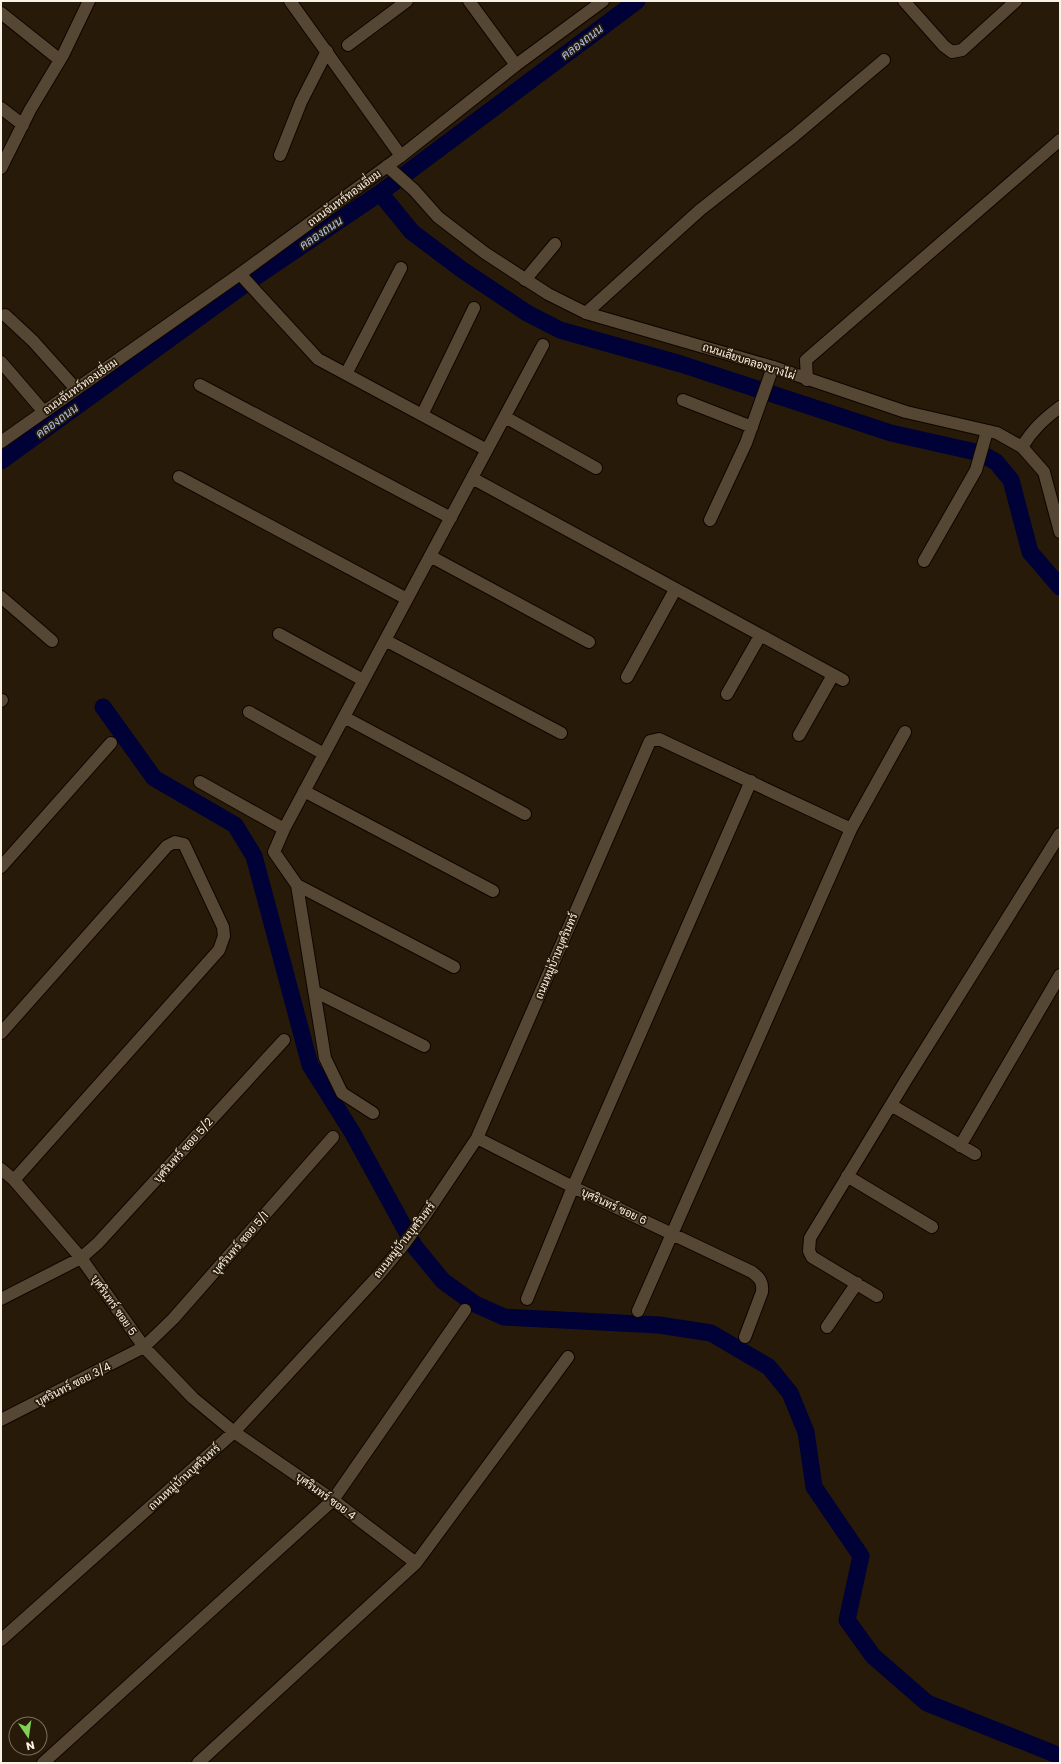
<svg xmlns="http://www.w3.org/2000/svg" width="1061" height="1764" viewBox="0 0 1061 1764" font-family="Poppins,Sarabun,sans-serif">
  <style>
    .lines { fill: none; stroke-linecap: round; stroke-linejoin: round }
    .canal { stroke: #000136; stroke-width: 17 }
    .street-casing { stroke: #0f0500; stroke-width: 14 }
    .secondary-casing { stroke: #0f0500; stroke-width: 14 }
    .street { stroke: #564734; stroke-width: 12 }
    .secondary { stroke: #564734; stroke-width: 12 }
    .labels { text-anchor: middle; stroke-width: 3.5; stroke-linejoin: round; paint-order: stroke }
    .street-label { font-size: 11px; fill: #fbf2e6; stroke: #271a08 }
    .water-label { font-size: 12px; font-style: italic; fill: #abc2eb; stroke: #271a08 }
  </style>
  <rect width="100%" height="100%" fill="#271a08"/>
  <g class="lines">
    <path class="canal" d="M380,193L412,232L461,269L527,313L560,330L681,364L891,433L980,453L996,462L1011,480L1030,552L1060,587
      M1,461L248,282L380,193L637,1
      M103,707L154,778L235,825L254,856L310,1065L352,1132L415,1247L443,1281L475,1304L504,1317L659,1325L711,1333L769,1367L790,1393L806,1432L814,1487L861,1556L847,1620L873,1656L927,1703L1060,1756"/>
    <defs>
      <path id="street" d="M290,1L401,156
        M469,1L516,65
        M904,1L944,46L952,52L962,50L1016,1
        M1,13L60,60
        M348,45L407,1
        M1,108L23,125
        M280,155L301,102L327,51
        M1,168L30,110L63,55L89,1
        M240,274L318,359L487,450
        M525,280L555,244
        M586,313L700,210L794,136L884,60
        M5,315L33,341L76,389
        M1,362L44,412
        M346,374L401,268
        M807,380L806,360L1060,140
        M200,385L451,518
        M683,400L752,427
        M422,415L474,308
        M505,417L596,468
        M1022,447C1032,430 1044,419 1060,407
        M179,477L407,599
        M472,478L843,680
        M710,520L746,443L773,367
        M430,556L589,642
        M924,561L976,470L987,431
        M1,597L52,641
        M279,634L363,680
        M385,640L561,733
        M627,677L675,590
        M727,694L760,636
        M1,701L2,700
        M249,712L324,754
        M344,717L525,814
        M799,735L833,675
        M200,782L284,829L543,345
        M304,791L493,891
        M284,829L274,852L297,885L325,1058L342,1093L373,1113
        M1,867L111,743
        M297,885L454,967
        M314,991L424,1046
        M1,1033L167,846L175,842L184,844L223,927L224,936L219,950L14,1180
        M891,1105L975,1154
        M477,1138L573,1187L752,1272C760,1278 763,1282 762,1292L745,1337
        M960,1146L1060,975
        M1,1169L14,1180L81,1258L144,1347L193,1398L234,1432L333,1500L416,1563
        M847,1176L932,1227
        M877,1296L812,1257L809,1251L810,1238L906,1080L1060,834
        M1,1299L81,1258L98,1243L284,1040
        M527,1299L573,1187L751,781
        M638,1311L851,829L905,732
        M827,1327L857,1283
        M1,1420L144,1347L173,1319L333,1137
        M1,1640L234,1432L377,1277L401,1248L424,1217L477,1138L650,741L659,739L851,829
        M43,1763L333,1500L465,1310
        M198,1763L416,1563L568,1357"/>
      <path id="secondary" d="M387,166L414,190L438,217L485,253L548,294L586,313L773,367L906,412L997,433L1022,447L1044,472L1060,532
        M1,442L240,274L401,156L516,65L603,1"/>
    </defs>
    <use href="#street" class="street-casing"/>
    <use href="#secondary" class="secondary-casing"/>
    <use href="#street" class="street"/>
    <use href="#secondary" class="secondary"/>
  </g>
  <g class="labels">
    <g class="street-label">
      <text transform="translate(344 198) rotate(-36)" y="4">ถนนจันทร์ทองเอี่ยม</text>
      <text transform="translate(749 361) rotate(18)" y="4">ถนนเลียบคลองบางไผ่</text>
      <text transform="translate(80 386) rotate(-35)" y="4">ถนนจันทร์ทองเอี่ยม</text>
      <text transform="translate(556 956) rotate(-67)" y="4">ถนนหมู่บ้านบุศรินทร์</text>
      <text transform="translate(183 1150) rotate(-48)" y="4">บุศรินทร์ ซอย 5/2</text>
      <text transform="translate(614 1206) rotate(25)" y="4">บุศรินทร์ ซอย 6</text>
      <text transform="translate(404 1240) rotate(-52)" y="4">ถนนหมู่บ้านบุศรินทร์</text>
      <text transform="translate(240 1243) rotate(-49)" y="4">บุศรินทร์ ซอย 5/1</text>
      <text transform="translate(114 1305) rotate(55)" y="4">บุศรินทร์ ซอย 5</text>
      <text transform="translate(73 1384) rotate(-27)" y="4">บุศรินทร์ ซอย 3/4</text>
      <text transform="translate(184 1477) rotate(-42)" y="4">ถนนหมู่บ้านบุศรินทร์</text>
      <text transform="translate(326 1496) rotate(36)" y="4">บุศรินทร์ ซอย 4</text>
    </g>
    <g class="water-label">
      <text transform="translate(582 42) rotate(-37)" y="4">คลองถนน</text>
      <text transform="translate(321 233) rotate(-34)" y="4">คลองถนน</text>
      <text transform="translate(57 421) rotate(-36)" y="4">คลองถนน</text>
    </g>
  </g>
  <rect width="1061" height="1764" fill="none" stroke="#fbf2e6" stroke-width="4"/>
  <g transform="translate(28 1736) rotate(167)"><circle r="19" fill="#271a08" stroke="#7c7061"/>
  <path d="M0-3L7 15L0 10L-7 15Z" fill="#7ed153"/>
  <text y="-6" font-size="11" font-weight="bold" text-anchor="middle" fill="#fbf2e6">N</text>
  </g>
</svg>
